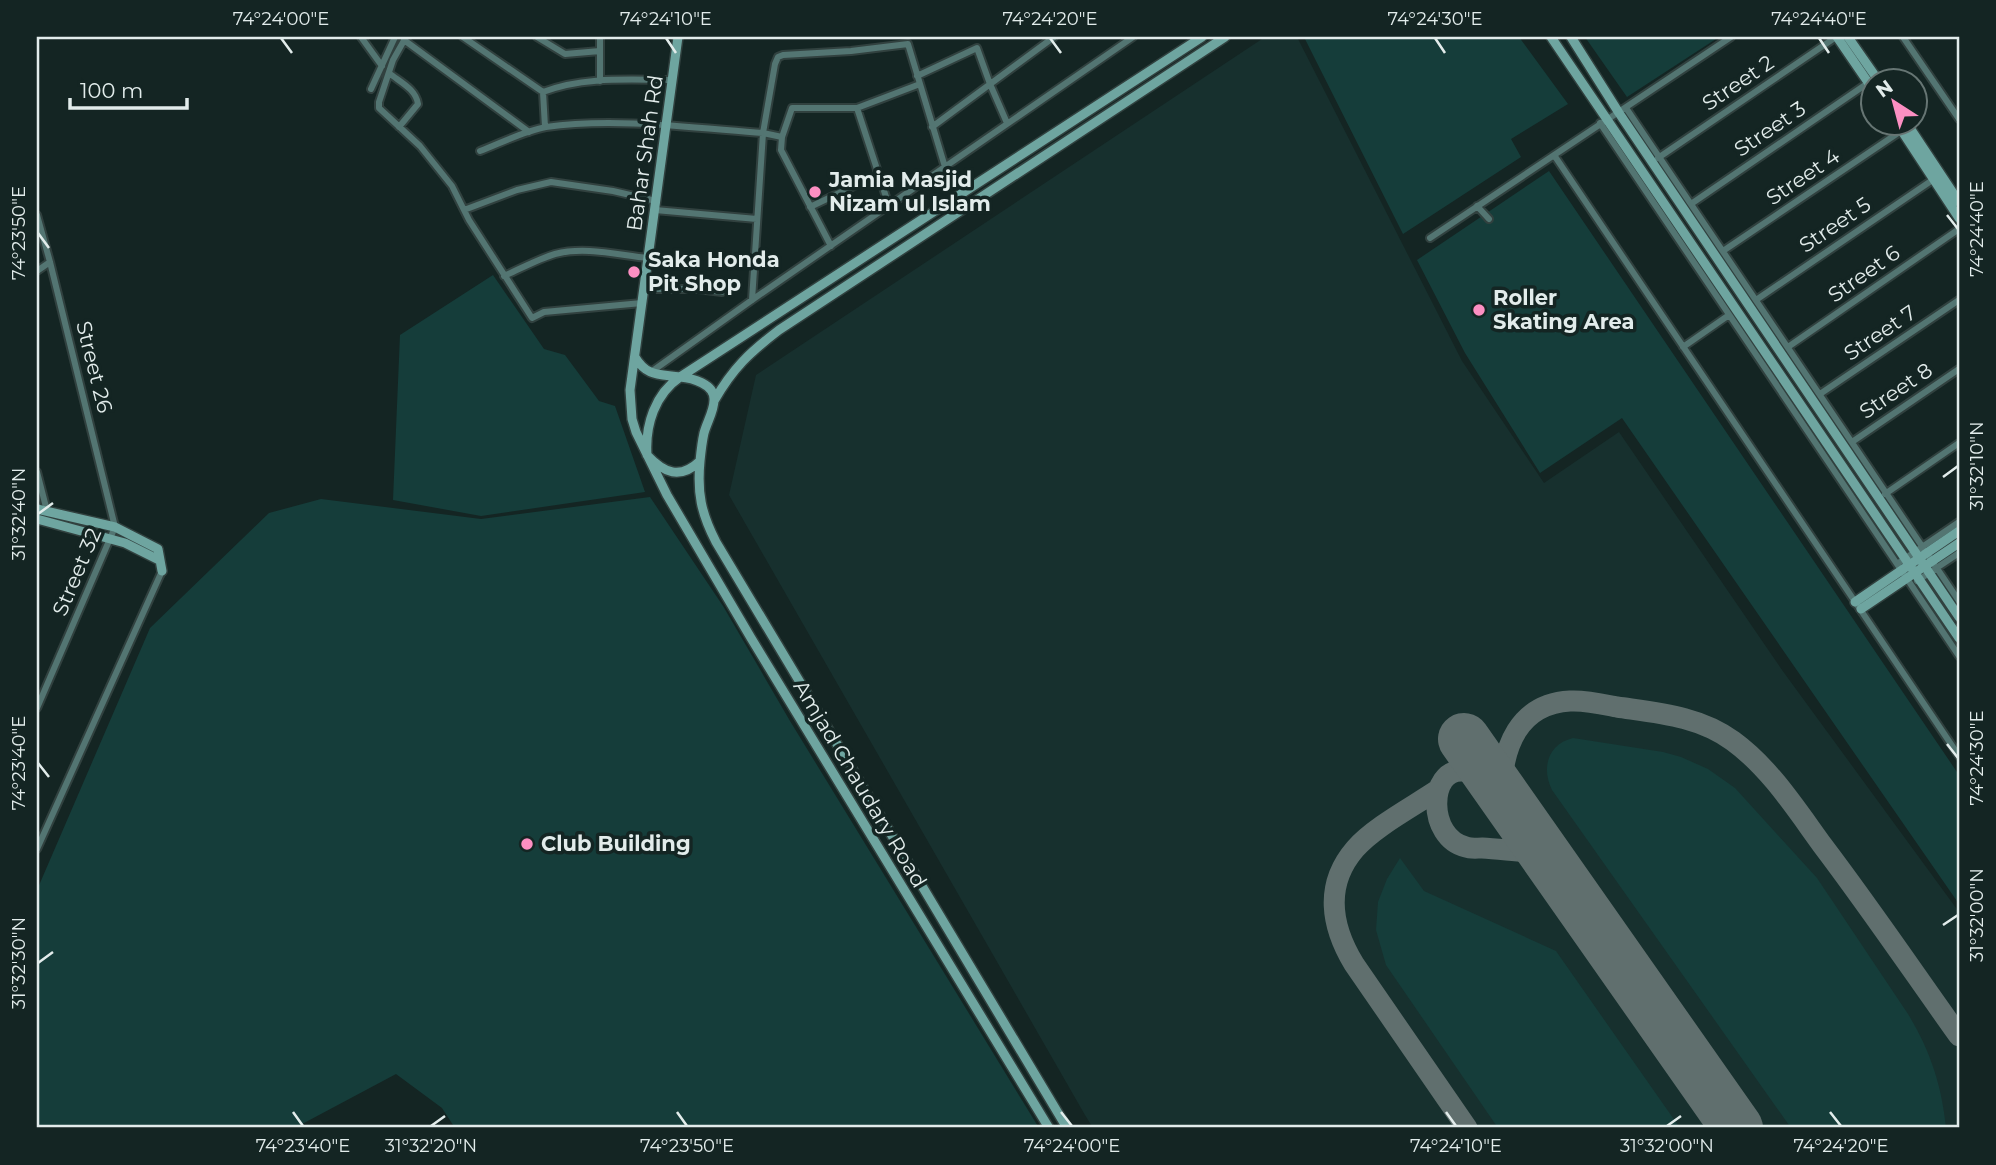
<svg xmlns="http://www.w3.org/2000/svg" width="1996" height="1165" viewBox="0 0 1996 1165" font-family="Montserrat,sans-serif">
  <style>
    .built { fill: #17302e }
    .green { fill: #153d3a }
    .lines { fill: none; stroke-linecap: round; stroke-linejoin: round }
    .taxiway { stroke: #606f6e; stroke-width: 21 }
    .runway { stroke: #606f6e; stroke-width: 52 }
    .street-casing { stroke: #31413f; stroke-width: 10 }
    .secondary-casing { stroke: #31413f; stroke-width: 12 }
    .street { stroke: #537572; stroke-width: 6 }
    .secondary { stroke: #6ea5a0; stroke-width: 9 }
    .ticks { fill: none; stroke: #e2eceb; stroke-width: 2.5 }
    .poi-dot { fill: #fc8fc2; stroke: #142523; stroke-width: 2.5 }
    .labels { text-anchor: middle; stroke-width: 7; stroke-linejoin: round; paint-order: stroke }
    .street-label { font-size: 21px; fill: #e2eceb; stroke: #142523 }
    .poi-label { font-size: 21px; font-weight: bold; fill: #e2eceb; stroke: #142523; text-anchor: start }
    .neatline { fill: none; stroke: #e2eceb; stroke-width: 2.5 }
    .ticks-label { font-size: 18px; text-anchor: middle; fill: #e2eceb }
  </style>
  <rect width="100%" height="100%" fill="#142523"/>
  <path class="built" d="M1265,37H1297L1462,361L1544,483L1619,432L1782,670L1959,912V1128H1093L1085,1115L729,495L756,375Z"/>
  <path class="green" d="M1304,37H1519L1568,104L1511,139L1521,157L1403,234Z
    M1585,37H1719L1627,97Z
    M1549,171L1959,775V904L1622,418L1540,473L1465,353L1417,260Z
    M493,275L544,349L565,355L599,401L615,406L645,492L481,516L393,500L400,335Z
    M650,497L723,606L790,721L1039,1128H455L442,1108L396,1074L304,1123L298,1128H37V890L150,628L269,513L321,499L481,519Z
    M1573,738L1663,752L1681,757L1708,769L1735,788L1817,878L1908,1014C1930,1050 1942,1086 1946,1128H1791L1552,790C1541,768 1548,744 1573,738Z
    M1400,858L1424,891L1556,951L1680,1128H1498L1386,965L1376,930L1378,902L1387,879Z"/>
  <g class="lines">
    <path class="taxiway" d="M1439,789C1414,806 1374,827 1355,849C1324,885 1331,926 1354,964L1467,1128
      M1501,792C1503,747 1518,704 1570,701C1585,700 1602,704 1617,707C1658,713 1699,716 1733,741C1770,768 1796,809 1823,846C1870,908 1914,973 1959,1036
      M1501,792C1490,784 1477,772 1463,771C1428,768 1427,838 1466,847C1471,849 1477,848 1482,848C1498,849 1515,851 1531,852L1541,854L1550,861"/>
    <path class="runway" d="M1464,739L1737,1128"/>
    <defs>
      <path id="street" d="M361,37L382,66
        M406,37L393,60L379,102V108L420,146L452,186L469,220L532,318L544,312L642,303
        M463,37L543,92L545,127
        M537,37L565,54L600,51
        M1903,37L1959,119
        M404,40L529,132
        M389,73C400,82 416,89 418,104L399,127
        M917,76L977,48L990,84L1007,123
        M600,81V37
        M920,84L857,108H792L782,137L763,133L775,64L778,57L783,55L851,51L908,44L945,167
        M371,89L395,37
        M543,92C584,76 630,80 672,80
        M857,108L889,206
        M1626,108L1959,601
        M1600,123L1959,656
        M932,127L1054,37
        M782,137L781,150L831,246
        M480,151C501,143 524,131 546,127C613,117 696,128 763,133L752,300
        M1554,155L1959,756
        M1658,158L1836,37
        M1691,204L1868,83
        M1477,206L1489,219
        M810,207L879,174
        M464,210L517,190L551,182L613,191L656,201
        M655,210L757,219
        M37,215L50,262L115,527L37,708
        M1430,238L1731,37
        M1723,251L1901,131
        M37,271L50,262
        M504,276C520,269 538,259 555,254C585,246 618,255 648,258
        M644,289H698L722,292
        M1756,300L1934,179
        M1683,347L1729,315
        M1788,347L1959,229
        M651,372L752,300L1133,37
        M1820,394L1959,300
        M1852,442L1959,369
        M37,472L47,511
        M1885,494L1959,443
        M1897,564L1959,522
        M1917,581L1959,553
        M37,849L162,571"/>
      <path id="secondary" d="M678,37L630,390L632,419L636,432L667,495L751,638L1049,1128
        M1551,37L1959,638
        M1571,37L1619,113L1959,617
        M1837,37L1874,91
        M1848,37L1878,80
        M1896,122L1959,218
        M1906,122L1959,202
        M635,357C647,377 659,374 680,377L1202,37
        M680,377C692,378 715,384 714,400C714,411 707,422 704,433C702,442 701,451 700,461C680,480 664,473 647,455C645,425 655,394 680,377Z
        M714,401C733,368 749,353 779,330L1225,37
        M700,461C697,493 701,513 716,542L1067,1128
        M37,509L115,527L158,549L162,571
        M37,519L125,543L159,560
        M1855,602L1959,531
        M1861,609L1959,543"/>
    </defs>
    <use href="#street" class="street-casing"/>
    <use href="#secondary" class="secondary-casing"/>
    <use href="#street" class="street"/>
    <use href="#secondary" class="secondary"/>
  </g>
  <path class="ticks" d="M281,38L292,53M666,38L676,53M1050,38L1061,53M1435,38L1445,53M1819,38L1829,53M1947,215L1958,229M38,233L49,248M1943,477L1958,466M38,514L53,503M1947,744L1958,758M38,763L49,777M1943,925L1958,915M38,963L53,952M293,1112L303,1126M677,1112L687,1126M1061,1112L1072,1126M1446,1112L1456,1126M1830,1112L1841,1126M431,1126L445,1116M1667,1126L1681,1116"/>
  <g class="poi-dot">
    <circle cx="815" cy="192" r="7"/>
    <circle cx="634" cy="272" r="7"/>
    <circle cx="1479" cy="310" r="7"/>
    <circle cx="527" cy="844" r="7"/>
  </g>
  <g class="labels">
    <g class="street-label">
      <text transform="translate(1738 83) rotate(-34)" y="7">Street 2</text>
      <text transform="translate(1770 129) rotate(-34)" y="7">Street 3</text>
      <text transform="translate(645 153) rotate(-82)" y="7">Bahar Shah Rd</text>
      <text transform="translate(1803 177) rotate(-34)" y="7">Street 4</text>
      <text transform="translate(1835 225) rotate(-34)" y="7">Street 5</text>
      <text transform="translate(1864 274) rotate(-35)" y="7">Street 6</text>
      <text transform="translate(1880 333) rotate(-34)" y="7">Street 7</text>
      <text transform="translate(94 367) rotate(76)" y="7">Street 26</text>
      <text transform="translate(1896 391) rotate(-34)" y="7">Street 8</text>
      <text transform="translate(77 572) rotate(-67)" y="7">Street 32</text>
      <text transform="translate(860 784) rotate(59)" y="7">Amjad Chaudary Road</text>
    </g>
    <g class="poi-label">
      <text x="829" y="187">Jamia Masjid<tspan x="829" dy="24">Nizam ul Islam</tspan></text>
      <text x="648" y="267">Saka Honda<tspan x="648" dy="24">Pit Shop</tspan></text>
      <text x="1493" y="305">Roller<tspan x="1493" dy="24">Skating Area</tspan></text>
      <text x="541" y="851">Club Building</text>
    </g>
  </g>
  <rect width="1996" height="1165" fill="none" stroke="#142523" stroke-width="77"/>
  <g transform="translate(1894 102) rotate(324)"><circle r="33" fill="#142523" stroke="#667573" stroke-width="2"/>
  <path d="M0-5L12 26L0 18L-12 26Z" fill="#fc8fc2"/>
  <text y="-10" font-size="19" font-weight="bold" text-anchor="middle" fill="#e2eceb">N</text>
  </g>
  <path d="M70 98v10h117v-10" fill="none" stroke="#e2eceb" stroke-width="3.5"/>
  <text x="80" y="98" font-size="21" fill="#e2eceb" stroke="#142523" stroke-width="5" paint-order="stroke">100 m</text>
  <rect x="38" y="38" width="1920" height="1088" class="neatline"/>
  <g class="ticks-label">
    <text x="281" y="25">74°24'00"E</text>
    <text x="666" y="25">74°24'10"E</text>
    <text x="1050" y="25">74°24'20"E</text>
    <text x="1435" y="25">74°24'30"E</text>
    <text x="1819" y="25">74°24'40"E</text>
    <text transform="translate(1977 229) rotate(-90)" y="6">74°24'40"E</text>
    <text transform="translate(19 233) rotate(-90)" y="6">74°23'50"E</text>
    <text transform="translate(1977 466) rotate(-90)" y="6">31°32'10"N</text>
    <text transform="translate(19 514) rotate(-90)" y="6">31°32'40"N</text>
    <text transform="translate(1977 758) rotate(-90)" y="6">74°24'30"E</text>
    <text transform="translate(19 763) rotate(-90)" y="6">74°23'40"E</text>
    <text transform="translate(1977 915) rotate(-90)" y="6">31°32'00"N</text>
    <text transform="translate(19 963) rotate(-90)" y="6">31°32'30"N</text>
    <text x="303" y="1152">74°23'40"E</text>
    <text x="431" y="1152">31°32'20"N</text>
    <text x="687" y="1152">74°23'50"E</text>
    <text x="1072" y="1152">74°24'00"E</text>
    <text x="1456" y="1152">74°24'10"E</text>
    <text x="1667" y="1152">31°32'00"N</text>
    <text x="1841" y="1152">74°24'20"E</text>
  </g>
</svg>
